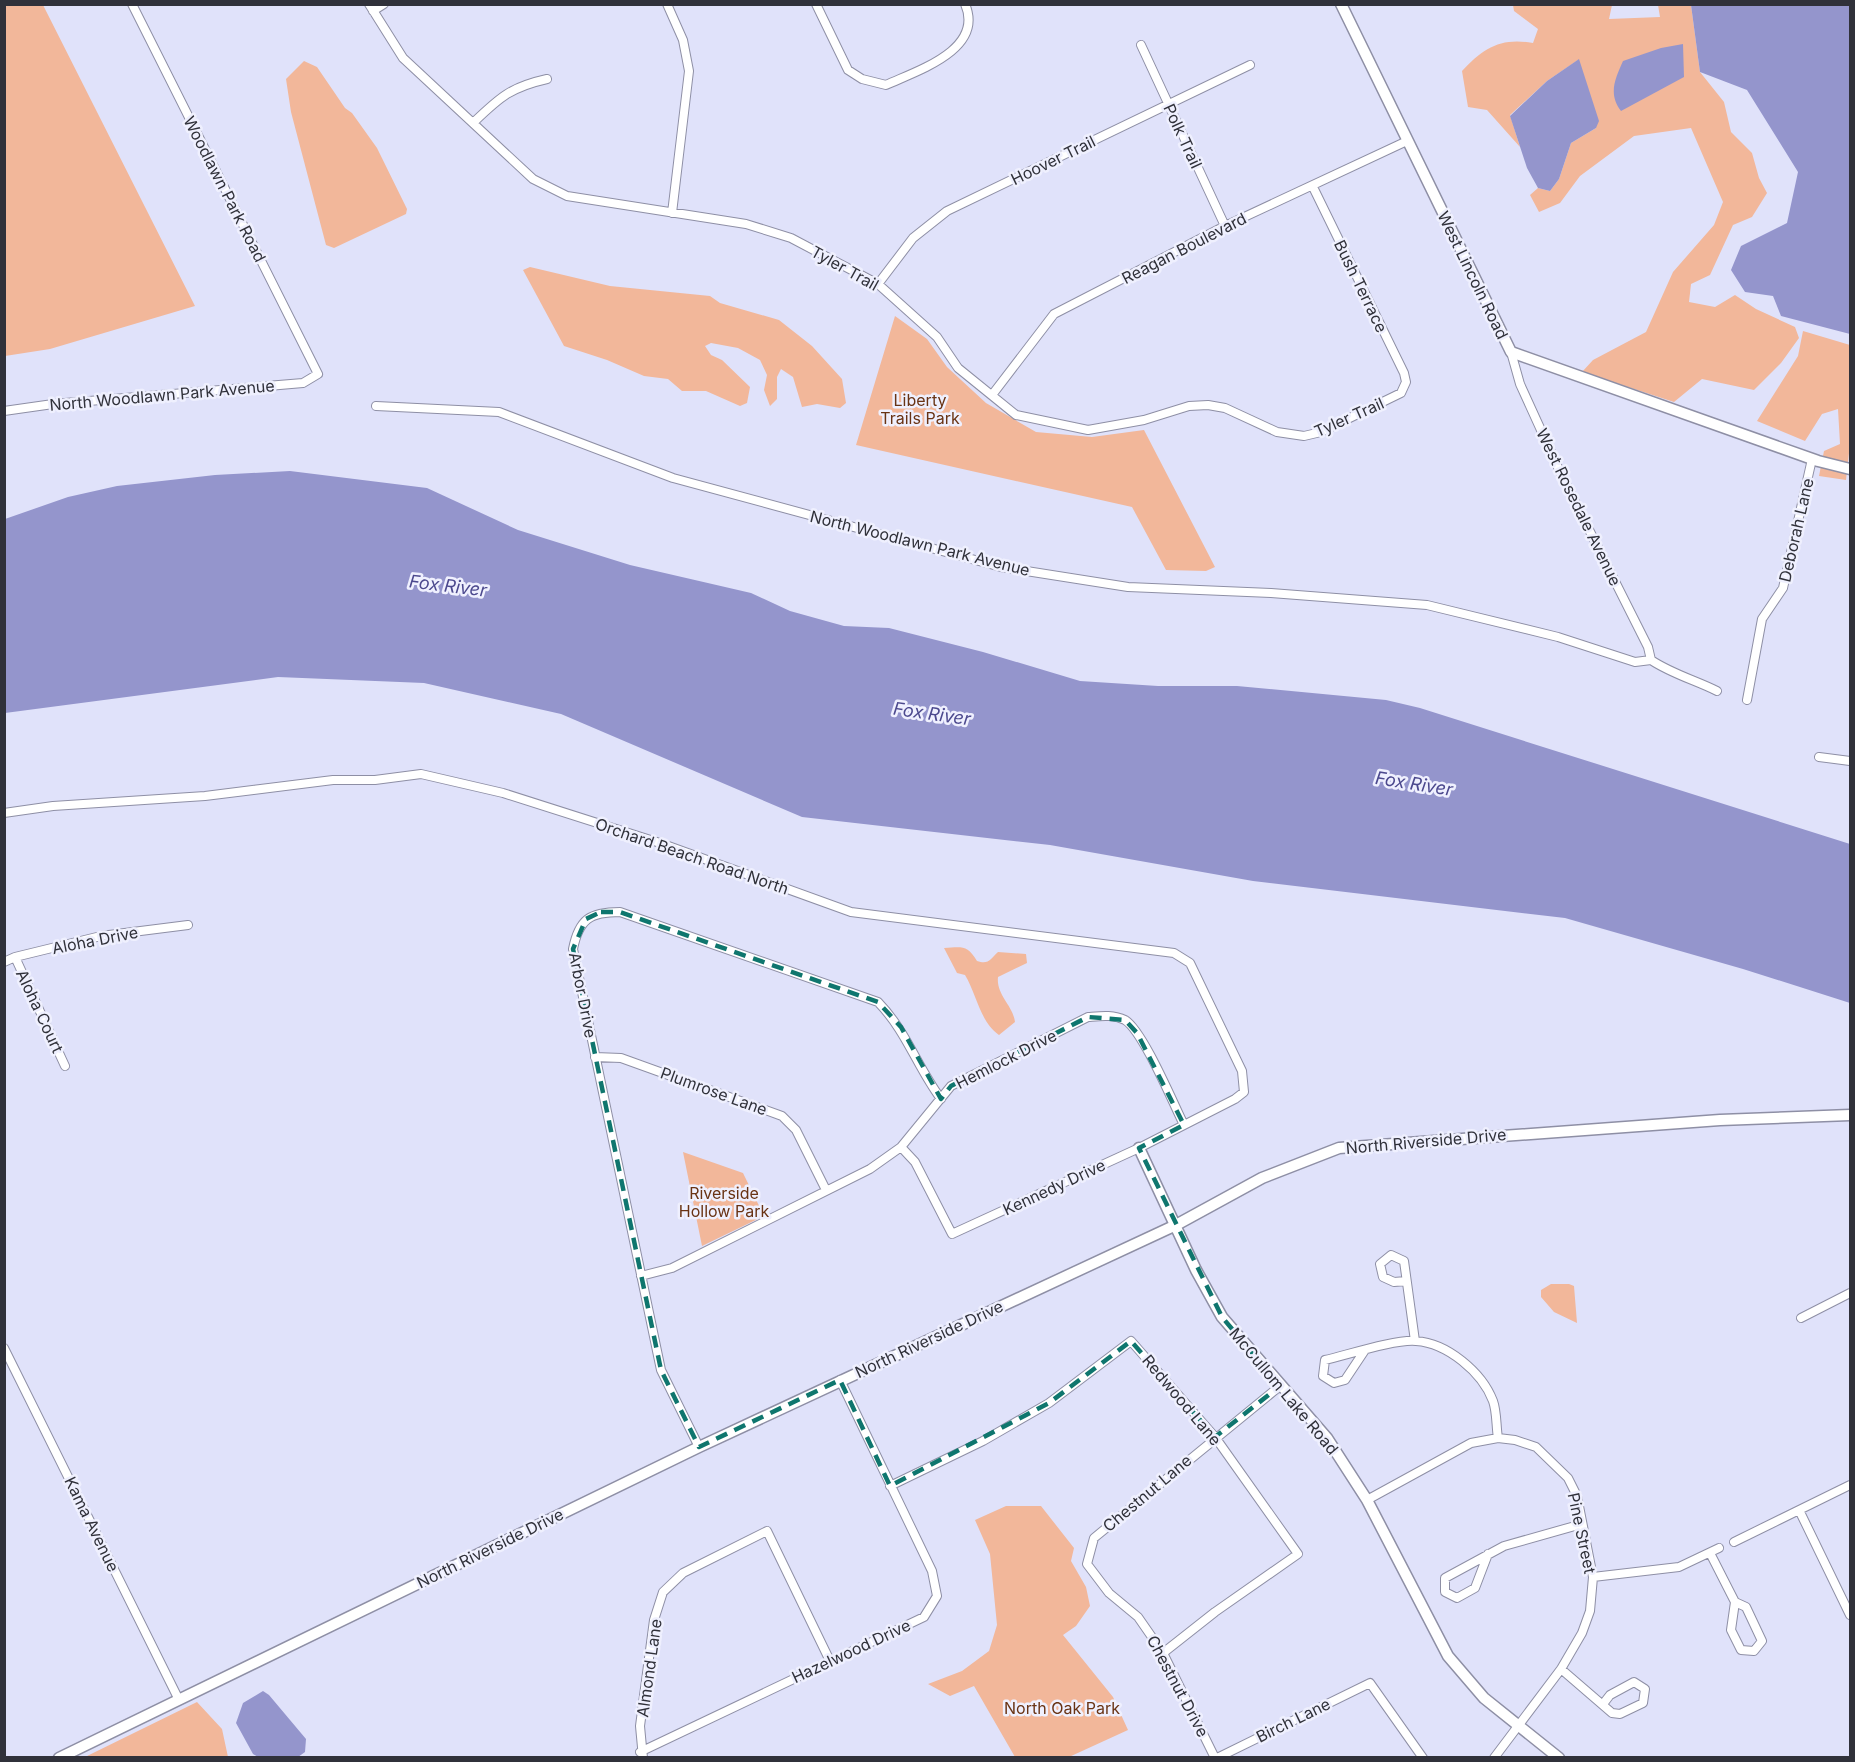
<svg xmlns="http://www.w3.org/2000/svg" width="1855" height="1762" viewBox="0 0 1855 1762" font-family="Inter,sans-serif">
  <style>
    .green { fill: #f2b79a }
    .water { fill: #9495cc }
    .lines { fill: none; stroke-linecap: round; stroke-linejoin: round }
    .street-casing { stroke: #8e8fa5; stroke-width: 10 }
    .secondary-casing { stroke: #8e8fa5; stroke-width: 13 }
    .street { stroke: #fff; stroke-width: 8 }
    .secondary { stroke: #fff; stroke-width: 10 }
    .marked { fill: none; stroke: #0f766e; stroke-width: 4.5; stroke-dasharray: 12 8; stroke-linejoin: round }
    .labels { text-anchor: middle; stroke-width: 5; stroke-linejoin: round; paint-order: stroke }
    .street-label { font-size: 16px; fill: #30313a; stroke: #eff0fe }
    .park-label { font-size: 16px; fill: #693314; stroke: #eff0fe }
    .water-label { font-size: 18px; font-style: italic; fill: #4c498e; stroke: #eff0fe }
  </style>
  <rect width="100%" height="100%" fill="#e0e2fa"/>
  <path class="green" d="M4,5H43L195,306L50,349L5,356Z
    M1513,5H1612L1609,19L1660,17L1658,5H1691L1700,72L1724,102L1731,132L1752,153L1759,178L1767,193L1752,217L1733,225L1710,275L1691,284L1689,302L1715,307L1735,295L1756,309L1795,327L1799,338L1781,363L1754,390L1702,379L1674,402L1582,372L1593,360L1646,332L1673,272L1714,225L1723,202L1691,128L1634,136L1580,176L1560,203L1539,212L1530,195L1538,188L1550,191L1559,179L1571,143L1596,128L1578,60L1547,81L1510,115L1520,147L1487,110L1468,107L1462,71C1483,48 1501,37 1533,43L1538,29L1514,11Z
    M304,61L317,67L345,108L352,113L377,148L407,209L406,214L334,248L326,245L291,112L286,79Z
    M530,267L610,286L710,296L720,303L779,320L812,346L842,379L846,403L840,408L817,404L802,407L793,377L781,369L777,377V399L770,406L764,390L767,375L760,360L738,348L711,343L705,346L711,355L722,360L750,387L747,403L740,406L706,391H682L668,379L644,376L607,360L564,346L523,270Z
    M895,316L927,339L947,367L986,403L1036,432L1092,437L1144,430L1215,567L1206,571L1166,570L1132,507L856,445Z
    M1803,331L1850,345V444L1846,480L1819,476L1824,451L1840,444L1838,409L1822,414L1805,441L1757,421L1798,356Z
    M944,948C963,947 967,945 977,961C989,965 990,959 998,952L1026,954L1027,963L998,977C996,995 1013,1005 1015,1022L999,1035C980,1022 977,995 965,975L957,973Z
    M683,1152L743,1173L764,1216L702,1246Z
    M1551,1284H1569L1574,1286L1577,1323L1554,1312L1541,1297V1290Z
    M1006,1506H1041L1074,1548L1071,1561L1086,1587L1090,1606L1076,1626L1063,1635L1113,1697L1128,1730L1069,1757H1015L974,1686L950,1696L928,1684L962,1671L989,1651L997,1625L990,1554L975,1520Z
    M197,1702L222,1729L228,1757H85Z"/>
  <path class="water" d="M1691,5H1850V334L1781,316L1773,296L1745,292L1731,270L1741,246L1787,223L1798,172L1747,90L1700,72Z
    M1683,44L1684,77L1621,111C1608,94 1615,79 1623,61L1661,48Z
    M1579,59L1599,121L1596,128L1571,143L1559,179L1550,191L1538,188L1527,168L1510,116L1547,81Z
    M290,471L427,488L518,530L630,565L751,593L790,611L844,626L889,628L983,652L1080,681L1158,686H1237L1386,700L1420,708L1850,844V1003L1743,969L1565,918L1253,881L1050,845L802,817L561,714L424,683L278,677L5,713V519L68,497L117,486L215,475Z
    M263,1691L269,1695L306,1739L305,1752L298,1757H258L253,1754L236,1723L243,1703Z"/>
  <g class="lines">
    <defs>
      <path id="street" d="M369,4L403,58L533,179L567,196L746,224L791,238L878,284L937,337L958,368L1016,415L1088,430L1144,420L1189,406L1208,405L1225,408L1277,432L1304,436L1321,432L1401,393L1406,382L1404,373L1313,187
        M667,4L683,40L689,71L672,213
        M816,4L848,70L862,79L886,85C916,71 985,50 965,4
        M373,11L384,4
        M1141,45L1225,226
        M474,122C500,97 511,87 547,79
        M878,284L913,238L947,211L1250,65
        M1511,352L1520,384L1561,474L1648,647L1651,660
        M992,395L1054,314L1225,226L1407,141
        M376,406L499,412L673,478L1001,567L1128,587L1271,593L1427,605L1558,637L1635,662L1651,660
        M4,411L53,404L303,383L318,374L132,4
        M1651,660C1672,674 1695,680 1717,691
        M1747,700L1762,619L1783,588L1812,459
        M1819,757L1850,761
        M4,813L53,806L205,796L333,780H375L421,774L503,793L660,843L851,912L1174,953L1190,963L1242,1071L1244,1092L1235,1099L1139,1148L952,1234L915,1162L901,1147
        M15,957L65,1066
        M4,962L15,957L101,936L188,925
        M595,1057L621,1058L782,1116L796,1130L826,1190
        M641,1276L672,1268L870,1169L901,1147L951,1086L1088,1017C1100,1016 1113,1014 1125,1020C1143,1031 1173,1103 1184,1125
        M1406,1281L1394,1282L1383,1277L1380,1264L1391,1255L1404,1261L1415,1341
        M1801,1318L1850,1293
        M4,1348L179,1700
        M1365,1350L1345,1380L1334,1383L1323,1376L1325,1360C1347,1355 1396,1339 1416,1341C1447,1343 1482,1372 1493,1401C1497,1412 1496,1426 1498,1438
        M699,1447L661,1370L573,949C579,919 590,912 620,912L878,1002C907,1032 916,1065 941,1099
        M890,1486L983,1441L1049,1403L1131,1341L1215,1437L1298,1554L1215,1612L1163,1653
        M1367,1500L1471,1443L1498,1438L1515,1440L1536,1447L1568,1478L1577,1496L1593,1577L1590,1611L1582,1633L1561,1669L1494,1758
        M1800,1512L1850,1615
        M1734,1542L1850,1485
        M1710,1553L1735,1602L1731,1630L1741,1650L1754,1651L1762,1641L1746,1607L1735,1602
        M1488,1554L1475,1588L1457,1598L1445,1592V1578L1504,1546L1582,1524
        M1593,1577L1679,1567L1719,1548
        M1561,1669L1612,1713L1620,1714L1643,1703L1645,1689L1634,1682L1610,1695L1603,1704
        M640,1752L924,1617L937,1596L932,1571L840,1380
        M643,1758L640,1726L654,1620L663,1592L683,1573L767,1531L830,1661
        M1215,1758L1163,1653L1138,1617L1109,1593L1087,1564L1094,1538L1280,1386
        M1217,1758L1370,1683L1423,1758"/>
      <path id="secondary" d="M1341,4L1511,352L1818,461L1850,469
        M1139,1148L1196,1270L1222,1317L1327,1438L1367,1500L1448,1656L1484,1698L1559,1758
        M59,1758L699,1447L1176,1225L1262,1178L1339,1148L1720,1120L1850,1115"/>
    </defs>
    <use href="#street" class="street-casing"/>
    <use href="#secondary" class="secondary-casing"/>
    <use href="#street" class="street"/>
    <use href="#secondary" class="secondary"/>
  </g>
  <path class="marked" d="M601,912H620L878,1002L901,1027L941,1099L951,1086L1088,1017L1125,1020L1137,1033L1184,1125L1139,1148L1222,1317L1280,1386L1215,1437L1131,1341L1049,1403L890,1486L840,1380L699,1447L661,1370L573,949L586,919Z"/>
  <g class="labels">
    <g class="street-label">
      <text transform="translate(1183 136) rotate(65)" y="6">Polk Trail</text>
      <text transform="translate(1053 160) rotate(-26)" y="6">Hoover Trail</text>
      <text transform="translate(225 189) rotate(63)" y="6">Woodlawn Park Road</text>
      <text transform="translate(1184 248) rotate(-27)" y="6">Reagan Boulevard</text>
      <text transform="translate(845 268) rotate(29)" y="6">Tyler Trail</text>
      <text transform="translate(1473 275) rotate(64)" y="6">West Lincoln Road</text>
      <text transform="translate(1361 286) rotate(64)" y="6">Bush Terrace</text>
      <text transform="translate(162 395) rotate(-5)" y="6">North Woodlawn Park Avenue</text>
      <text transform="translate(1349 417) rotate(-24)" y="6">Tyler Trail</text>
      <text transform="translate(1579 507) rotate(64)" y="6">West Rosedale Avenue</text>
      <text transform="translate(1796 530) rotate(-77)" y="6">Deborah Lane</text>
      <text transform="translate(920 543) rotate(14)" y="6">North Woodlawn Park Avenue</text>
      <text transform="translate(692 856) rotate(19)" y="6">Orchard Beach Road North</text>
      <text transform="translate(95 940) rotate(-11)" y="6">Aloha Drive</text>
      <text transform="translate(583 995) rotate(79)" y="6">Arbor Drive</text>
      <text transform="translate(40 1011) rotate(65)" y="6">Aloha Court</text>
      <text transform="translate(1006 1059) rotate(-27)" y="6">Hemlock Drive</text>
      <text transform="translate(714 1091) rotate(20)" y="6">Plumrose Lane</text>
      <text transform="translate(1426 1141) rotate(-5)" y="6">North Riverside Drive</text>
      <text transform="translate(1054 1187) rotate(-25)" y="6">Kennedy Drive</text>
      <text transform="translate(929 1339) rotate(-25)" y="6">North Riverside Drive</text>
      <text transform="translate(1284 1391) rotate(50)" y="6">McCullom Lake Road</text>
      <text transform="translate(1182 1400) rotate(50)" y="6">Redwood Lane</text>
      <text transform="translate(1147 1493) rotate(-40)" y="6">Chestnut Lane</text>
      <text transform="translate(92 1524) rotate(64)" y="6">Kama Avenue</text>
      <text transform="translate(1582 1533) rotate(78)" y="6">Pine Street</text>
      <text transform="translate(490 1548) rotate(-26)" y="6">North Riverside Drive</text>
      <text transform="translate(851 1651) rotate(-25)" y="6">Hazelwood Drive</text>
      <text transform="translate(649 1668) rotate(-82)" y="6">Almond Lane</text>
      <text transform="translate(1178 1686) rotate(62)" y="6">Chestnut Drive</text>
      <text transform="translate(1293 1720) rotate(-26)" y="6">Birch Lane</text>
    </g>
    <g class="park-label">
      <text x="920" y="406">Liberty<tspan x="920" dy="18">Trails Park</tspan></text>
      <text x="724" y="1199">Riverside<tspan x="724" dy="18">Hollow Park</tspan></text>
      <text x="1062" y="1714">North Oak Park</text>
    </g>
    <g class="water-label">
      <text transform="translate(448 586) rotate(7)" y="6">Fox River</text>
      <text transform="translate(932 714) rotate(8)" y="6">Fox River</text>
      <text transform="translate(1414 784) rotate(9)" y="6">Fox River</text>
    </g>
  </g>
  <rect width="1855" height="1762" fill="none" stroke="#30313a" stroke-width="12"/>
</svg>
